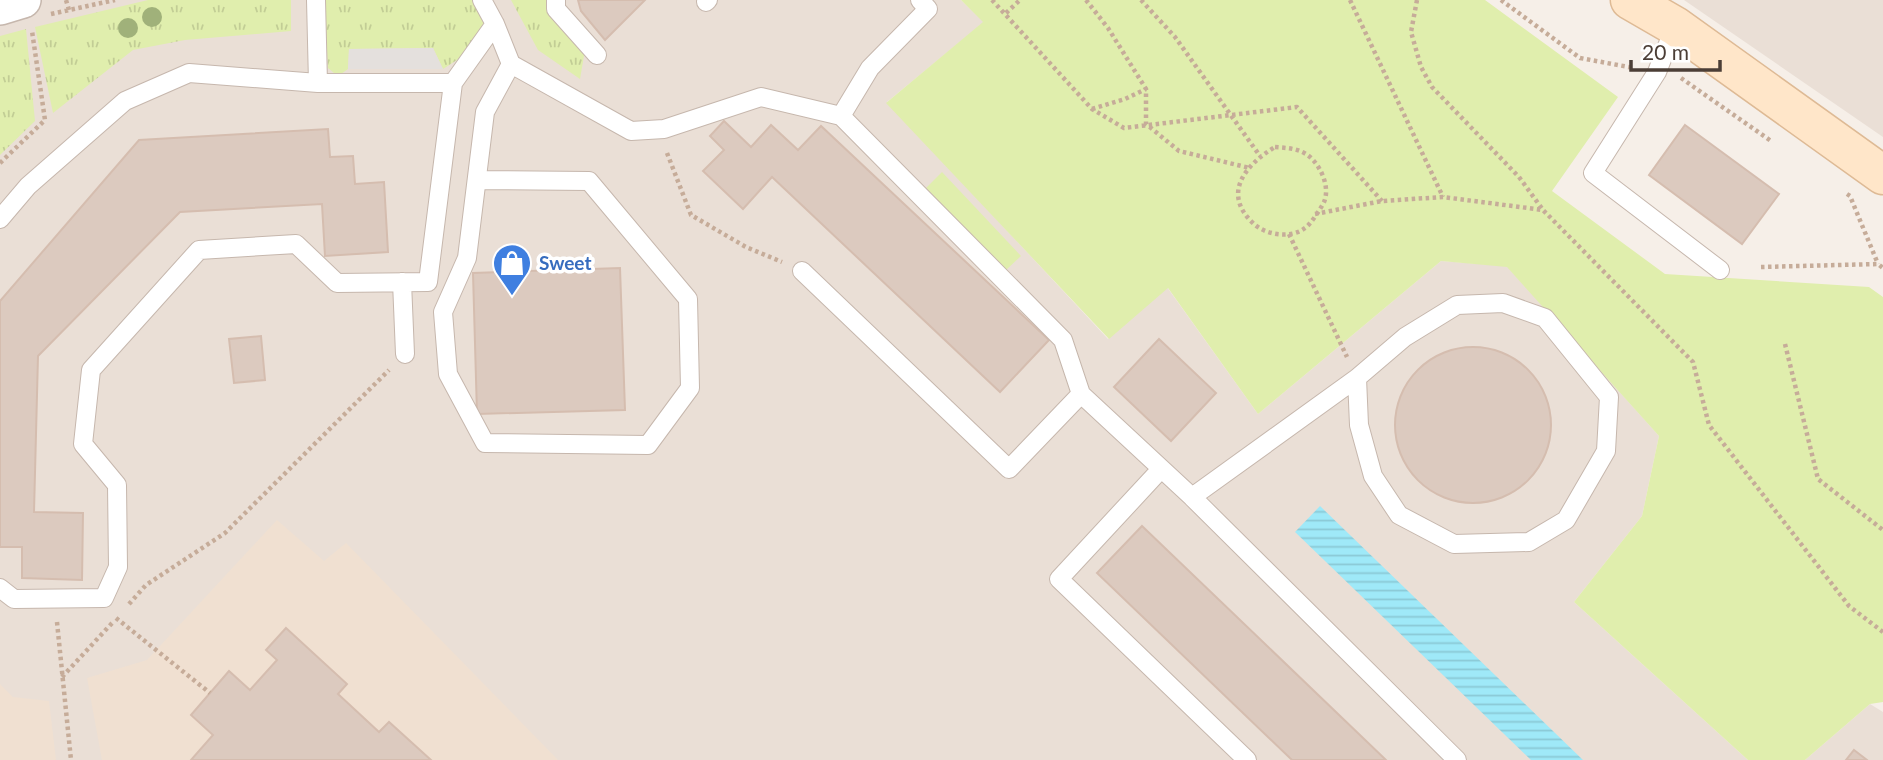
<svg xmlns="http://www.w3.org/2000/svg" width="1883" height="760" viewBox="0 0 1883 760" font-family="Lato,sans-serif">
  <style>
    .residential { fill: #eadfd6 }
    .education { fill: #f0e0d1 }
    .grass { fill: url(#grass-tufts) }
    .park { fill: #e0eead }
    .parking { fill: #e4e0dd }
    .water { fill: url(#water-rules) }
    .building { fill: #dccabf; stroke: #d5bdaf; stroke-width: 2 }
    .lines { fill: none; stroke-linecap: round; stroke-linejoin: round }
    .lane-casing { stroke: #c6b7ad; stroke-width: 20 }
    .street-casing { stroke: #c6b7ad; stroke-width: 38 }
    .secondary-casing { stroke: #deba95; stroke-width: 41 }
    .path { stroke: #c6ac99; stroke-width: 4.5; stroke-dasharray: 3.5 3.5; stroke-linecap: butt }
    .lane { stroke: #fff; stroke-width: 18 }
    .street { stroke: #fff; stroke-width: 35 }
    .secondary { stroke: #ffe6c9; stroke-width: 38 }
    .tree { fill: #a0b17a }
    .labels { text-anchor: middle; stroke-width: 7; stroke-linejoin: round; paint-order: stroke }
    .shop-label { font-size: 19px; font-weight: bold; fill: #366cbe; stroke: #fff; text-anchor: start }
  </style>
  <defs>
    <pattern id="grass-tufts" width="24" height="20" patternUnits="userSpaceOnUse" patternTransform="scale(1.75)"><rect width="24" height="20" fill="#e0eead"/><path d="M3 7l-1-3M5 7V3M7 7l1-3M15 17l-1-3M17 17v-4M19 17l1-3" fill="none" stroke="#c2cd95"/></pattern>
    <pattern id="water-rules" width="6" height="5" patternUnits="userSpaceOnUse" patternTransform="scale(1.75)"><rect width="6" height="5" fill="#9fe9f8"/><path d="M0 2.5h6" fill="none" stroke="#8ac9d5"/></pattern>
  </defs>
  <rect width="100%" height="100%" fill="#f6efe8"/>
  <path class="residential" d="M0,0H961L984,22L887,102L1108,339L1167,287L1258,414L1441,261L1507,266L1659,436L1642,516L1574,602L1748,760H0Z
    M1684,0H1883V137Z
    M1870,704L1883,712V760H1805Z"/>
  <path class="education" d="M277,520L324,561L346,543L558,760H102L87,678L147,660Z
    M0,684L13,697L49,701L56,760H0Z"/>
  <path class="grass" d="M148,0H291V31L185,40L133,50L53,113L35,27Z
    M324,0H472L483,19V32L457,60L443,69L433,48L349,49L348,69L341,74L334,73L328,68Z
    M511,0H548L585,50L580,79L538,50Z
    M26,29L35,121L0,155V36Z"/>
  <path class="park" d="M961,0H1485L1618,97L1552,191L1665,274L1869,287L1883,297V702L1870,704L1805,760H1748L1574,602L1642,516L1659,436L1507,267L1441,261L1258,414L1168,288L1109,339L886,103L983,22Z
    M942,172L1021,256L1005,271L926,188Z"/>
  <path class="parking" d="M433,48L443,69H348L349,49Z"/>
  <path class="water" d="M1320,506L1583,760H1531L1295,532Z"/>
  <path class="building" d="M578,0H645L605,40L581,11Z
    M724,121L751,147L771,125L798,150L821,126L1049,340L1000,392L772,177L743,209L703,171L724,150L710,136Z
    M1685,125L1779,194L1742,244L1649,175Z
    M328,129L330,157L353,156L355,184L384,182L388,252L325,256L322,204L180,212L38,356L34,512L83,513L82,580L22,578V547H0V301L139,140Z
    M620,268L625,410L477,414L473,273Z
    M261,336L265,380L234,383L229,339Z
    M1159,339L1216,393L1171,441L1114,387Z
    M1395 425a78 78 0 1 1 156 0a78 78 0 1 1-156 0Z
    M1142,526L1386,760H1292L1097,573Z
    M286,628L347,684L338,694L379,732L389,722L431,760H191L213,735L191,715L229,671L250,690L277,660L266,650Z
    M1854,750L1867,760H1846Z"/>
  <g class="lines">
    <defs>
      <path id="lane" d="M316,0L318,83
        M482,0L495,24L511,64L631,131L664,129L761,97L841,116
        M556,0V9L597,55
        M920,0L928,9L870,68L841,116L1063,340L1081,394L1192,497L1457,760
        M706,2L708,0
        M1675,26L1657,72L1593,173L1720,270
        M477,180L589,181L688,299L690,388L648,445L485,443L448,374L443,312L467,258L485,112L511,64
        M0,219L28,186L125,101L189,73L318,83H453
        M802,271L1009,469L1081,394
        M402,282L405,354
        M1161,469L1059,579L1247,760
        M1192,497L1357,378L1405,337L1457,305L1503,303L1545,318L1609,397L1606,451L1566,520L1529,542L1454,544L1399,515L1373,476L1359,425L1357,378
        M0,588L14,599L104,598L118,567L117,485L83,444L91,370L199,250L296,244L337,283L428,282L453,83L495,24"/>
      <path id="street" d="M0,7L23,0"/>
      <path id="secondary" d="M1630,0L1675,26L1883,175"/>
    </defs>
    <use href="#lane" class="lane-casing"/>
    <use href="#street" class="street-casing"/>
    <use href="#secondary" class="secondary-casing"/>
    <path class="path" d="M66,0L69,10
      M992,0L1092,109L1124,128L1297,107L1382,201
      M1086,0L1108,28L1146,89V124L1179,151L1250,168
      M1141,0L1175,37L1260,156
      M1350,0L1443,197
      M1417,0L1411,32L1421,67L1432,87L1519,177L1543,210
      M1501,0L1580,58L1634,68
      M1006,13L1020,0
      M51,14L115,0
      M1681,78L1771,141
      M1092,109L1125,99L1146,89
      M1275,147C1286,148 1296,148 1306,154C1319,162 1331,186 1324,202C1321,208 1311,224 1305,228C1291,239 1266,235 1254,224C1221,194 1245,165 1275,147Z
      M667,153L691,215L746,247L782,262
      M0,163L45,120L32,31
      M1847,194L1850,196L1878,264
      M1315,214L1382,201L1443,197L1543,210L1693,362L1709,425L1849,606L1883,632
      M1289,234L1347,357
      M1761,267L1878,264L1883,268
      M1785,344L1818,479L1883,530
      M129,604L146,585L225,533L389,370
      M116,618L210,693
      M57,622L71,760
      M62,677L114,621"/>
    <use href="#lane" class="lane"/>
    <use href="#street" class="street"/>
    <use href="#secondary" class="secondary"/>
  </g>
  <g class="tree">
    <circle cx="152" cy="17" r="10"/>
    <circle cx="128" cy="28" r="10"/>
  </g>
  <defs>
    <symbol id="shop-pin" viewBox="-11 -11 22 30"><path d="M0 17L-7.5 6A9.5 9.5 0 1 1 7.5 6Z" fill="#3f7fe0" stroke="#fff"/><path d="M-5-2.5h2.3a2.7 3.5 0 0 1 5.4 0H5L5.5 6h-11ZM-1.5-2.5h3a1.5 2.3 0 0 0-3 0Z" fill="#fff"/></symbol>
  </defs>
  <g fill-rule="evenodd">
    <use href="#shop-pin" x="490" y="241" width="44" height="60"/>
  </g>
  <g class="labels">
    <g class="shop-label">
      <text x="539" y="270">Sweet</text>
    </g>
  </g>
  <path d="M1631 60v10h89v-10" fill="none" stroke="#4b3e36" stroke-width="3.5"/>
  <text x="1642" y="60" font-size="21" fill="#4b3e36" stroke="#ffffff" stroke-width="5" paint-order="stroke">20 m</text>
</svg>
